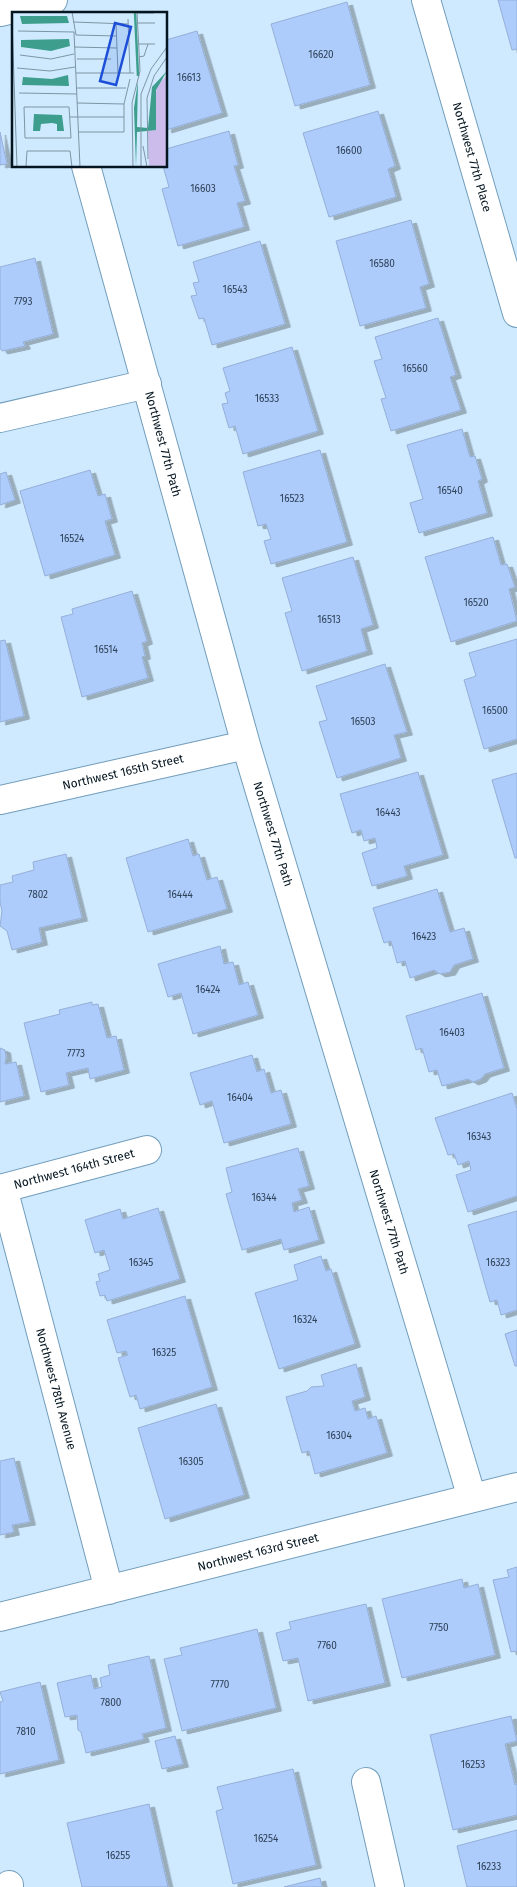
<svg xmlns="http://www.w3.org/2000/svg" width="517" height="1887" viewBox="0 0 517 1887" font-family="'Fira Sans',sans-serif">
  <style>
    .building { fill: #adcbfb; stroke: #95afd7; filter: url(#shadow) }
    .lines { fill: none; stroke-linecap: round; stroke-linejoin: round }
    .minor-casing { stroke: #729dbc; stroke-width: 30 }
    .minor { stroke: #fff; stroke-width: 28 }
    .labels { text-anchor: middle; stroke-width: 4; stroke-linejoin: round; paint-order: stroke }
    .number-label { font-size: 10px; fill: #2e4257 }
    .street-label { font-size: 12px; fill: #041520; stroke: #fff }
    .inset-river { fill: none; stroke: #3d9e8d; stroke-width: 2.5 }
    .inset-road { fill: none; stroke: #7e95a5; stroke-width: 1 }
    .view { fill: #1d4ed8; fill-opacity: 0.15; stroke: #1d4ed8; stroke-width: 2.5 }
    .inset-edge { fill: none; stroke: #041520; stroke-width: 2.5 }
  </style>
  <defs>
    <filter id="shadow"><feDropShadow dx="5.5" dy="3" stdDeviation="0" flood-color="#0004"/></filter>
  </defs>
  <rect width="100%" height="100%" fill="#cfeafe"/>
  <path class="building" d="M498,0H517V49L512,50Z
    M347,2L370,85L295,106L271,24Z
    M197,31L222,113L166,130V40Z
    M378,111L395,166L388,169L396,197L329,217L303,133Z
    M229,131L238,165L234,166L245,201L237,203L244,227L178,246L162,189L169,187L163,166H166V149Z
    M0,132L7,164L0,165Z
    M411,220L429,284L420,287L426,308L360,326L336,241Z
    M260,241L285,324L212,345L204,318L199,319L191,296L197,295L193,283L199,282L193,262Z
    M35,258L53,334L23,342L25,346L2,351L0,348V267Z
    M438,318L456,375L450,377L461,410L391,431L381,399L386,398L374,361L382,359L375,337Z
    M292,347L318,431L243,454L235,426L229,428L222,404L228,403L225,393L230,391L223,368Z
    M462,429L470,457L475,456L482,479L478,481L487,513L419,533L410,503L423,499L407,445Z
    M320,450L347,542L271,564L264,541L271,539L266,524L258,526L243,472Z
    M90,470L98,496L105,494L112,519L105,521L115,555L45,576L20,491Z
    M6,472L15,500L0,505V474Z
    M493,537L501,565L507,564L515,587L509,589L517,621L451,642L425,557Z
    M353,557L373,625L361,629L367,651L302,671L285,613L292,611L282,578Z
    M132,591L147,641L142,643L145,656L142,657L148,678L82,697L61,617L73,614L72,609Z
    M517,639V739L484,749L464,680L476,676L469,653Z
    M5,640L24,716L0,722V641Z
    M385,664L407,732L394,735L401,758L337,778L319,722L327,720L316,686Z
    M418,772L443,855L404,866L407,876L372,886L362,853L377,848L375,838L364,841L361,830L352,833L340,794Z
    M517,773V858H515L492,780Z
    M188,839L193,856L199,854L207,880L217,877L227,909L148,932L126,858Z
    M66,854L82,918L39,928L42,942L12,950L7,931L0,926L2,911L0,902V885L13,882L12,876L34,870L33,862Z
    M437,889L450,932L464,928L473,959L454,965L450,972L440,974L434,970L410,978L405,961L397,963L391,941L384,943L373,908Z
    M220,946L224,964L233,962L239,985L248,982L258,1015L193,1034L181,993L168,997L158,964Z
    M482,993L504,1068L485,1074L481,1079L473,1082L468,1079L442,1086L437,1070L429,1072L422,1048L416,1050L406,1016Z
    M92,1002V1005L98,1004L107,1038L116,1036L124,1070L90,1079L88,1068L66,1073L69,1085L41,1092L24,1023L60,1014L59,1010Z
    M0,1048L5,1050L6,1057L5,1064L16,1062L24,1096L0,1102Z
    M252,1055L257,1072L264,1069L271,1093L281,1090L291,1124L224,1143L212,1101L200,1105L190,1073Z
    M512,1093L517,1109V1196L468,1212L456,1175L471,1170L469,1161L458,1165L454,1154L448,1155L435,1118Z
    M298,1148L309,1186L298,1189L302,1200L292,1203L294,1212L309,1207L319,1240L284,1250L281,1239L242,1250L226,1194L232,1192L226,1168Z
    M158,1208L180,1279L107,1301L105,1295L100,1296L96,1282L100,1281L98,1274L110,1270L104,1250L95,1253L85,1220L120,1209L123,1219Z
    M517,1211V1310L501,1315L497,1300L490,1302L468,1225Z
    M321,1256L326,1271L331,1269L355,1344L279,1369L255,1293L298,1280L294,1265Z
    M185,1296L212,1387L140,1409L136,1395L130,1397L118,1358L128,1355L126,1351L117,1353L107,1320Z
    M517,1330V1366H515L505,1334Z
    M356,1364L365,1397L352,1401L355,1411L365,1408L368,1419L376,1416L387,1453L315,1474L309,1451L302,1453L286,1397L307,1391L311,1387L324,1386L321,1375Z
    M216,1404L244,1495L165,1519L138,1428Z
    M14,1458L30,1522L12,1525L14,1532L0,1535V1461Z
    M517,1567V1651L511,1652L493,1580L509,1577L507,1570Z
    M462,1579L464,1588L478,1584L495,1655L402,1678L382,1599Z
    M366,1604L385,1683L308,1701L298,1658L283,1661L276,1633L291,1629L289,1622Z
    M257,1629L276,1708L182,1731L164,1659L182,1655L180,1648Z
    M149,1656L166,1728L142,1734L144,1739L86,1753L81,1732L78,1730L77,1715L65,1717L57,1683L91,1675L94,1689L102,1687L100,1678L110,1675L108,1665Z
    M40,1682L59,1760L0,1774V1702L3,1701L0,1692Z
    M511,1716L517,1741L505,1744L515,1785L517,1784V1815L453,1830L430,1735Z
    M175,1736L183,1764L162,1769L155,1741Z
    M293,1769L316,1865L233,1884L216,1811L223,1809L217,1787Z
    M149,1804L168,1887H82L67,1823Z
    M517,1830V1887H467L457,1846Z
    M320,1878L322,1887H284Z"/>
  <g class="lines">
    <defs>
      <path id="minor" d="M426,0L517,313
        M0,12L53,0
        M86,166L246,745L472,1498
        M0,418L147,384
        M0,800L246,745
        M3,1188L109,1590
        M0,1189L147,1150
        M0,1617L517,1487
        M366,1782L390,1887
        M9,1885V1887"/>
    </defs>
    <use href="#minor" class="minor-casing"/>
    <use href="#minor" class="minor"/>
  </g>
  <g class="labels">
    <g class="number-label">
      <text x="321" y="58">16620</text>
      <text x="189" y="81">16613</text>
      <text x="349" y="154">16600</text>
      <text x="203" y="192">16603</text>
      <text x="382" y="267">16580</text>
      <text x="235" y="293">16543</text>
      <text x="23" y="305">7793</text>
      <text x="415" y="372">16560</text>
      <text x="267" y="402">16533</text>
      <text x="450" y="494">16540</text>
      <text x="292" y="502">16523</text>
      <text x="72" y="542">16524</text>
      <text x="476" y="606">16520</text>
      <text x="329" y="623">16513</text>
      <text x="106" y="653">16514</text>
      <text x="495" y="714">16500</text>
      <text x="363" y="725">16503</text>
      <text x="388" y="816">16443</text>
      <text x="38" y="898">7802</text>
      <text x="180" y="898">16444</text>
      <text x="424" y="940">16423</text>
      <text x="208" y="993">16424</text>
      <text x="452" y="1036">16403</text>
      <text x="76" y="1057">7773</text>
      <text x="240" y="1101">16404</text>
      <text x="479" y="1140">16343</text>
      <text x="264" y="1201">16344</text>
      <text x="141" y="1266">16345</text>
      <text x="498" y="1266">16323</text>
      <text x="305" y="1323">16324</text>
      <text x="164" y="1356">16325</text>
      <text x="339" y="1439">16304</text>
      <text x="191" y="1465">16305</text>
      <text x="439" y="1631">7750</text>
      <text x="327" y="1649">7760</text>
      <text x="220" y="1688">7770</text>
      <text x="111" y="1706">7800</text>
      <text x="26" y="1735">7810</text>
      <text x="473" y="1768">16253</text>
      <text x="266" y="1842">16254</text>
      <text x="118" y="1859">16255</text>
      <text x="489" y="1870">16233</text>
    </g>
    <g class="street-label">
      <text transform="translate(472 157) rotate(74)" y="4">Northwest 77th Place</text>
      <text transform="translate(163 444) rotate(75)" y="4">Northwest 77th Path</text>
      <text transform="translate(123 772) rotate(-13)" y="4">Northwest 165th Street</text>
      <text transform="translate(273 834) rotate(73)" y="4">Northwest 77th Path</text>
      <text transform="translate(74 1169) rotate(-15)" y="4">Northwest 164th Street</text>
      <text transform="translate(389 1222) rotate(73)" y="4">Northwest 77th Path</text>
      <text transform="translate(56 1389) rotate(75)" y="4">Northwest 78th Avenue</text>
      <text transform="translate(258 1552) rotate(-14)" y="4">Northwest 163rd Street</text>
    </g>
  </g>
  <g transform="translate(12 12)">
    <rect width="155" height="155" fill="#cfeafe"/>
    <path d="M155,64V155H137L136,118L146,71Z" fill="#cbbceb"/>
    <path d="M8,4H55L57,11L10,12ZM57,27L58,34L39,39L9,35V28ZM155,59L144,78V118L125,120L124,155L122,96L126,69L125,115L136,116L140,75ZM56,63L57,74L10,73L11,65L40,67ZM22,102L50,103L52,119H45V112L40,111L29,112L28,119H21Z" fill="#3d9e8d"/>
    <path class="inset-river" d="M123,0L126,64"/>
    <path class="inset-road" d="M60,0L64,23L104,24M125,1H142M116,7L118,61M0,9L5,155M61,10L116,12M104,11L106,61M126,11H143M6,19L62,20L68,155M127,32H143M62,35L105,36M8,43L39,47L62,42M127,45L132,44L136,32M65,47H99M5,56L38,59L63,55M64,61H122M65,76H114M7,81L65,82M65,91L112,92M12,95H57L59,126H13ZM58,105H112M67,120H112V92L118,67M131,134L135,155M136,147L135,86L142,64L155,45M14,155L15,139H58L60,155M121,155L120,91L128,59L125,0M129,155V82L139,57L155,35"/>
    <path class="view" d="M103,11L119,15L104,73L88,69Z"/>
    <rect width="155" height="155" class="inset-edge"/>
  </g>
</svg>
